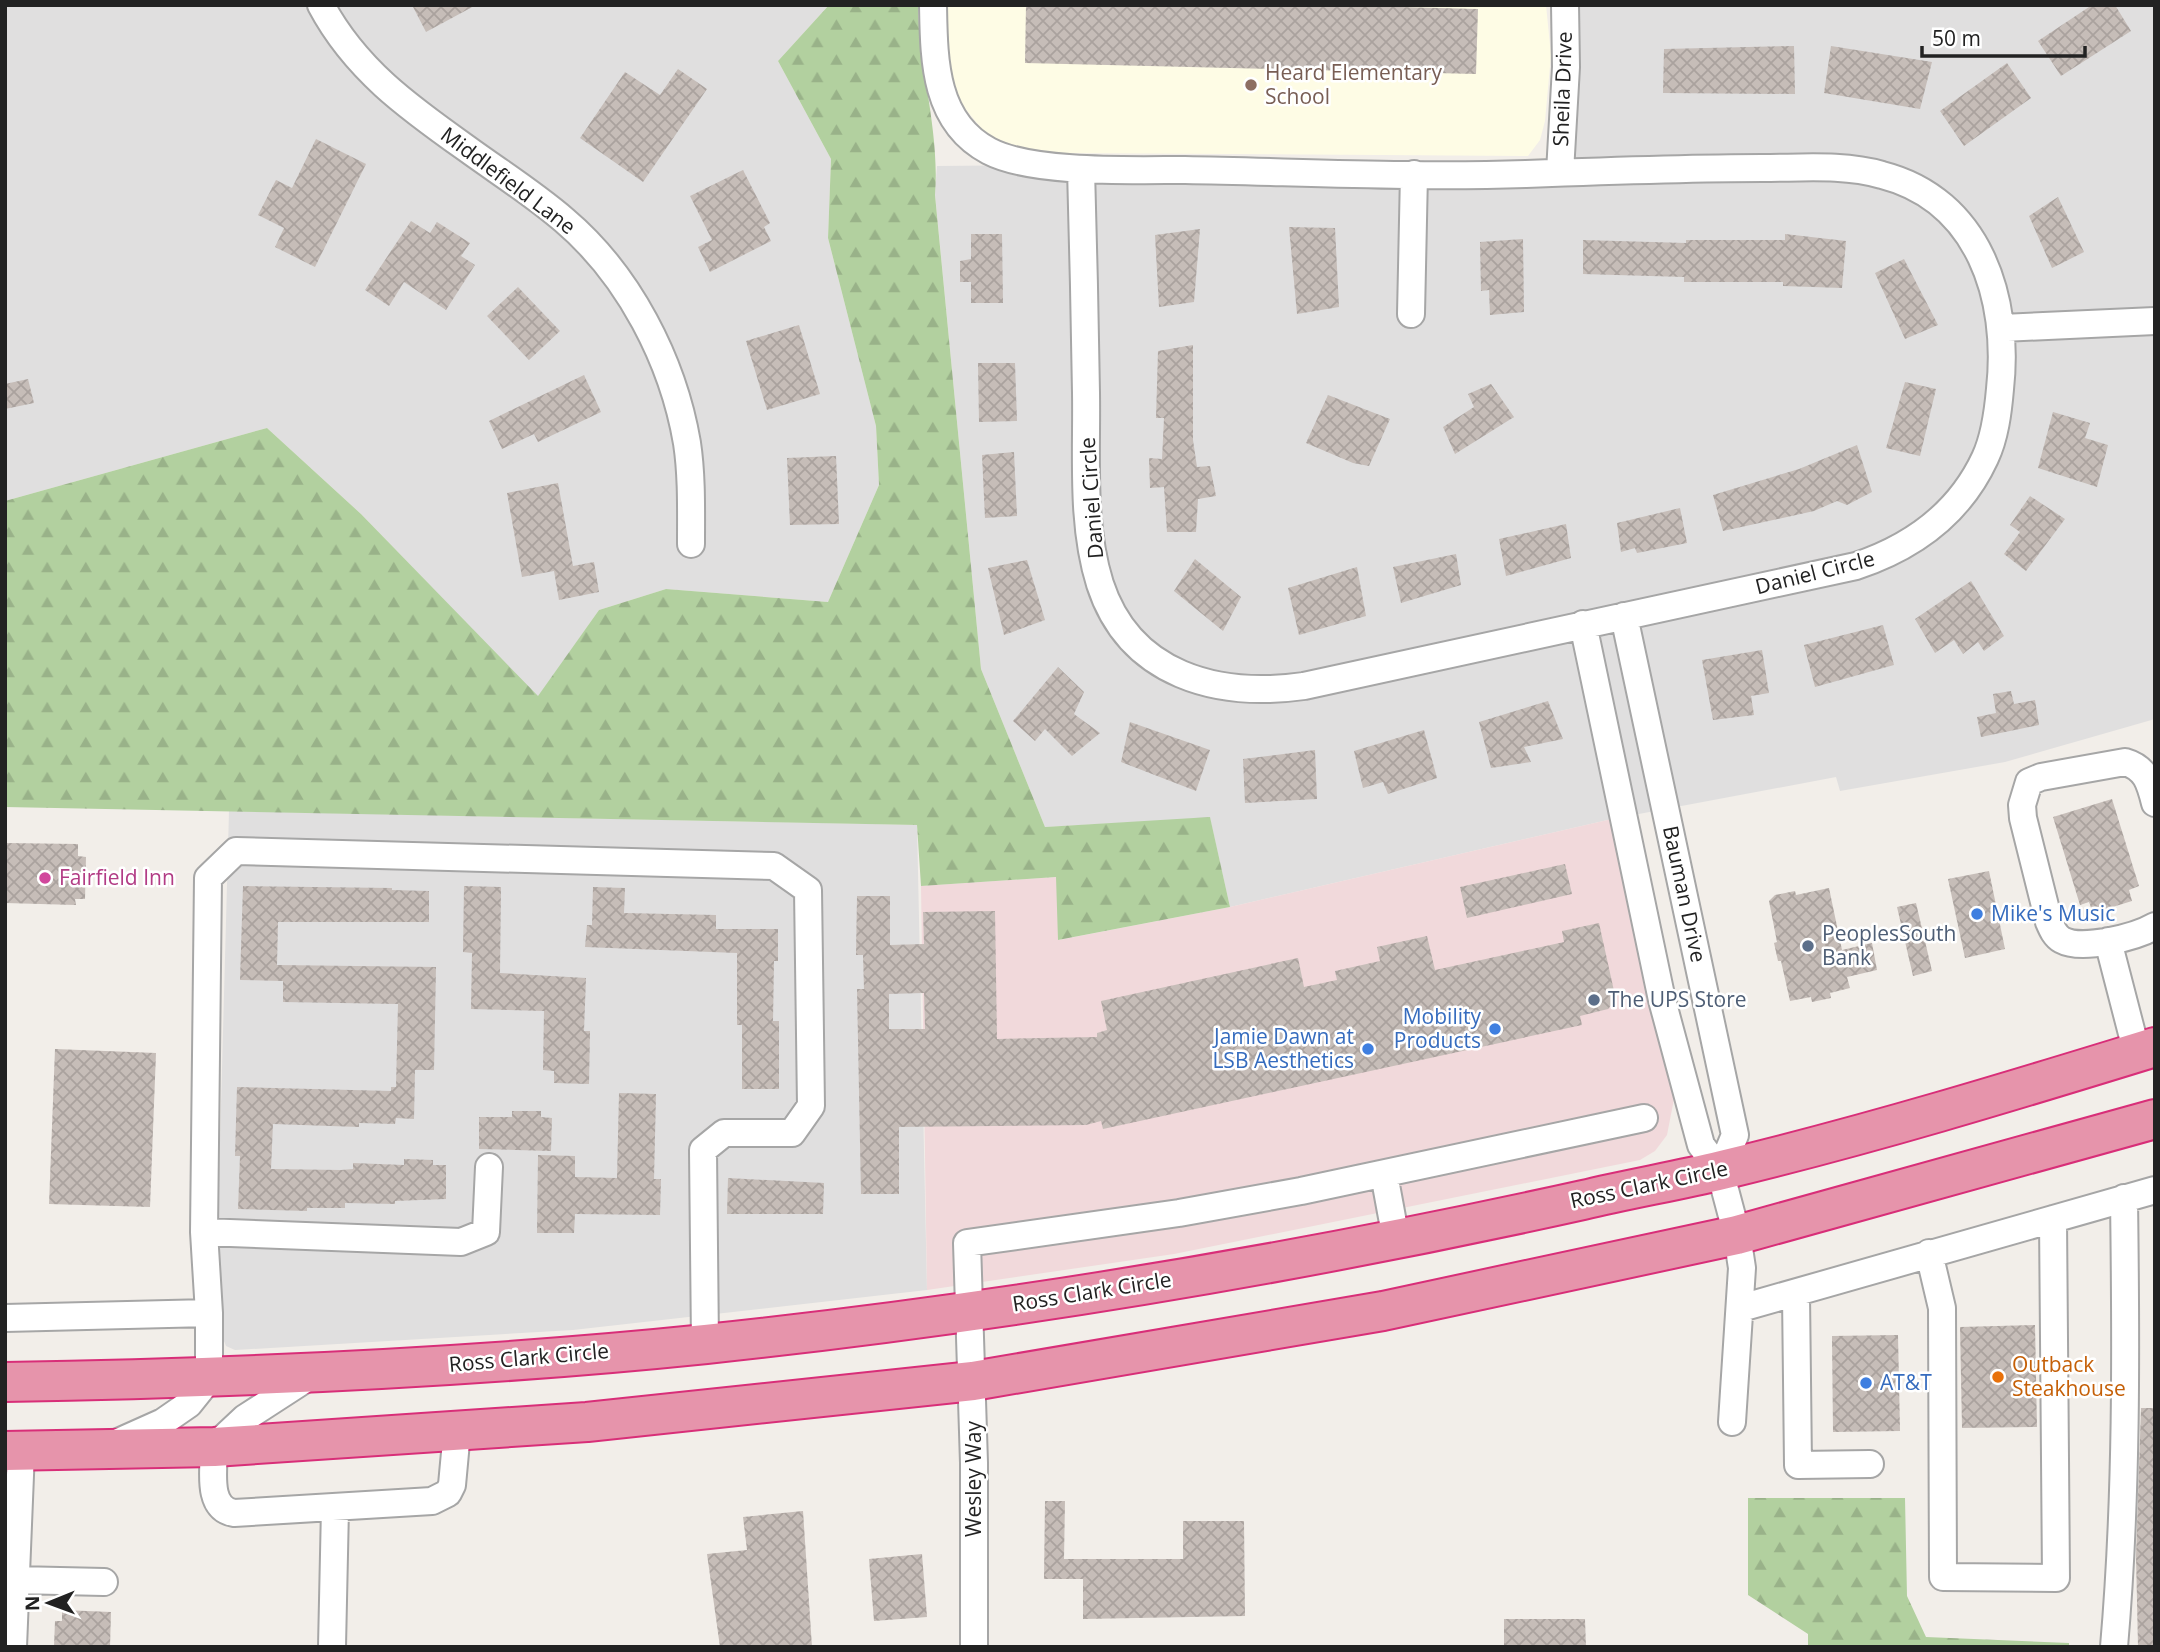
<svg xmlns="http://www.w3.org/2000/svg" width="2160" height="1652" viewBox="0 0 2160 1652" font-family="'Open Sans',sans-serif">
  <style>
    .residential { fill: #e0dfdf }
    .commercial { fill: #f1d9db }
    .education { fill: #fefce5 }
    .forest { fill: url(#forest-firs) }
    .building { fill: url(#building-cross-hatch); fill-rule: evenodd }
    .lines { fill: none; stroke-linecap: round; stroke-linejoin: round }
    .minor-casing { stroke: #a6a6a6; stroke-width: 30 }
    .highway-casing { stroke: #d82e78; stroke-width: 42 }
    .minor { stroke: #fff; stroke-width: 26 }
    .highway { stroke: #e694ab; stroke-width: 38 }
    .education-dot { fill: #8d6e63; stroke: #fff; stroke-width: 2.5 }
    .hotel-dot { fill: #d1479c; stroke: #fff; stroke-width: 2.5 }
    .shop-dot { fill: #3f7fe0; stroke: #fff; stroke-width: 2.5 }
    .service-dot { fill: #5c6f8a; stroke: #fff; stroke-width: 2.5 }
    .food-dot { fill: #e8710a; stroke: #fff; stroke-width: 2.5 }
    .labels { text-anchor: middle; stroke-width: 5; stroke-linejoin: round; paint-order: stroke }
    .education-label { font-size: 21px; fill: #785e54; stroke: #fff; text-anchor: start }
    .street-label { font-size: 21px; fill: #222; stroke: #fff }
    .hotel-label { font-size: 21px; fill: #b23c85; stroke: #fff; text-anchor: start }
    .shop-label { font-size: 21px; fill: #366cbe; stroke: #fff; text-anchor: start }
    .service-label { font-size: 21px; fill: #4e5e75; stroke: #fff; text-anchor: start }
    .food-label { font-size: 21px; fill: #c56008; stroke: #fff; text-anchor: start }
  </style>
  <defs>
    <pattern id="forest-firs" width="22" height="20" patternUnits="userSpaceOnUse" patternTransform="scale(1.75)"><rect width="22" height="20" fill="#b2d09f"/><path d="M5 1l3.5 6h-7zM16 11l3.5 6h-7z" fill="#99b289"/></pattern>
    <pattern id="building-cross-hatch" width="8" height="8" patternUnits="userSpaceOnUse" patternTransform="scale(1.75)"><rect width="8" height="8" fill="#c6bdb8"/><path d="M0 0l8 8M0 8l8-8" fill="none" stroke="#aaa29e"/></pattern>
  </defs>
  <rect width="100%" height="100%" fill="#f2eee9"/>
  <path class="residential" d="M5,5H829L778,61L831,159L828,238L876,426L879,485L828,602L666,589L599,610L538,697L361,514L267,428L5,501Z
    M1570,5H2155V719L2005,762L1840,791L1836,777L1612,819L1230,907L1210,818L1045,827L981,669L935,194L937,166L1575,161Z
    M229,811L917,825L927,1290L573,1330L235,1350L226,1346L222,1336L217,1252Z"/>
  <path class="commercial" d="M1612,819L1674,1099L1667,1135L1655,1151L1640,1160L1174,1254L927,1290L921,886L1057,877L1059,940L1230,907Z"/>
  <path class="education" d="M945,5H1546L1551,55L1545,121L1540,140L1528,156L1061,153L1019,148L986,134L958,100L949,71Z"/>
  <path class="forest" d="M829,5H918C919,69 940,131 935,195L981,669L1045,827L1210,817L1230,907L1058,940L1056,877L921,886L917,825L5,807V501L267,428L361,514L538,696L599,610L666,589L828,602L879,485L876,426L828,238L831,159L778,61Z
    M1748,1498H1905L1907,1596L1926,1637L2069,1643V1647H1808V1634L1748,1595Z"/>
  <path class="building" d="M412,5H476L426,32Z
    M1026,5H1324L1478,9L1476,74L1025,63Z
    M2092,5H2115L2131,31L2061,76L2038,41Z
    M1794,46L1795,94L1663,93L1664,49Z
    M1831,46L1932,62L1920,109L1824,93Z
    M2007,63L2031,98L1964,146L1940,111Z
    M678,69L707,89L643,182L580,138L625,72L660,95Z
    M316,139L366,164L315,267L275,247L284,228L258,215L276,180L292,188Z
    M743,170L770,223L764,227L771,241L710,272L698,247L712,240L690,196Z
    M2058,197L2084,252L2052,268L2029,216Z
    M411,221L430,233L437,222L470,243L461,256L475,265L446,310L404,282L389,306L365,290Z
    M1289,227L1335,228L1339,307L1297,314Z
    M1200,229L1194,302L1159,307L1155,235Z
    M971,234H1002L1003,303H971V282H960V261L971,259Z
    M1785,234L1846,241L1842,288L1783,286V282H1684V277L1583,274V240L1686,243V240H1785Z
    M1523,239L1524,312L1490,315L1489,290L1481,291L1480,242Z
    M1904,259L1938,325L1905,339L1875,273Z
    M518,287L560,331L529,360L487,316Z
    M799,325L820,394L767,410L746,341Z
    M1193,345V440L1197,467L1210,466L1216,496L1198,499L1196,532H1167L1164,487L1150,488L1149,458L1162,459L1164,418H1156L1158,351Z
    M978,363H1015L1017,421L979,422Z
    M584,375L601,412L538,442L534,434L502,449L489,421Z
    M28,379L34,403L5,409V384Z
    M1905,382L1936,389L1920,456L1886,448Z
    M1491,384L1514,417L1455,454L1443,427L1474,407L1468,394Z
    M1328,395L1390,419L1369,466L1353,463L1306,443Z
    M2053,412L2090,423L2085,438L2108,445L2097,487L2038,468Z
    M1857,445L1872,492L1847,505L1837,501L1814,511L1723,531L1713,495L1799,469Z
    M1014,452L1017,516L985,518L982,455Z
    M836,456L839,524L790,525L787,458Z
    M558,483L573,566L594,562L599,592L559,600L554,571L522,577L507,493Z
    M2030,496L2065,519L2026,571L2004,554L2020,532L2010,525Z
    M1680,508L1687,543L1637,553L1635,548L1621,552L1617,523Z
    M1566,524L1571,558L1506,576L1499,539Z
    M1456,554L1461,585L1401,603L1393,567Z
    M1195,559L1241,597L1223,631L1174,591Z
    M1027,560L1045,620L1004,635L988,568Z
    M1357,567L1366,616L1299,635L1288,588Z
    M1971,581L2004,636L1984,651L1978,642L1963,654L1954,640L1935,653L1915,619Z
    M1883,625L1894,665L1815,687L1804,645Z
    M1762,650L1769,693L1751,696L1754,715L1713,720L1702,660Z
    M1058,667L1084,692L1074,714L1100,733L1072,756L1045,729L1035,741L1013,721Z
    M2011,691L2014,704L2035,700L2039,725L1981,737L1977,717L1996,713L1993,694Z
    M1548,701L1563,739L1524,747L1531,762L1491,768L1479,722Z
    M1130,722L1210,750L1196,791L1121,762Z
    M1424,730L1437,778L1388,794L1383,782L1363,788L1354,751Z
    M1315,750L1317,799L1245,803L1243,759Z
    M2112,799L2139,886L2129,890L2132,901L2093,913L2089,902L2080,905L2053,817Z
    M5,843L78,844V856L86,857L85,899H75L76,905L5,903Z
    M1565,864L1572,894L1467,918L1460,887Z
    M1989,871L2005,949L1965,958L1948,879Z
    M243,886L392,888V890L429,891V922H278L277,965L436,967L434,1070H415L414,1119L396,1118L395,1124L359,1123V1127L273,1124L271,1169L341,1170L353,1169V1163L404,1165V1159L433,1160V1165H446V1199L395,1201V1204L345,1203V1208H307V1211L238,1209L240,1156H235L237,1087L391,1091V1087H396L398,1004L283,1002V981L240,980Z
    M464,886L501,887L500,973L586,978L584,1031H590L589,1084L554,1083V1071L543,1070L544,1011L471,1009L472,953L463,952Z
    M593,887L625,888L624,913L716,915V929H778V961H774L773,1021H779V1089H742V1025H737V953L585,947L587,925H592Z
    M1829,888L1842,950L1872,943L1877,970L1847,977L1850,988L1830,993L1831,998L1812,1002L1811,997L1790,1001L1781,961H1778L1774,943L1777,942L1769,901L1775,895L1795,891L1796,895Z
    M857,896H890V945L924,944L923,912L995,911L997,1039L1097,1037V1033L1107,1030L1101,1001L1298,958L1304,987L1337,980L1335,971L1380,961L1377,947L1427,936L1435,970L1564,942L1562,931L1599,923L1616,1000L1608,1009L1580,1016L1582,1025L1103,1129L1101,1121L1086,1125L899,1127V1194H861L857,989H864L863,955H856ZM924,993L925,1029H889V994Z
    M1916,903L1932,971L1913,976L1897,907Z
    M55,1049L156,1053L150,1207L49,1204Z
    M619,1093L656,1094L654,1179H661L660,1215L575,1214L574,1233H537L538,1155L575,1156V1177L617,1178Z
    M512,1111H541V1117L552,1118L551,1151L479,1149V1117H512Z
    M728,1178L824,1183L823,1214H727Z
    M2035,1325L2037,1427L1962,1428L1960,1327Z
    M1898,1335L1900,1431L1833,1432L1832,1336Z
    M2141,1408H2155V1647H2138L2136,1556Z
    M1045,1501H1065L1064,1559H1183V1521H1244L1245,1616L1083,1619V1579H1044Z
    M803,1511L812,1647H720L707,1554L747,1550L743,1517Z
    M922,1554L927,1617L874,1621L869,1559Z
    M62,1610L111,1612L110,1647H54L55,1621H62Z
    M1504,1619H1585L1586,1647H1504Z"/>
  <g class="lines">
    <defs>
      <path id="minor" d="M321,5C355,69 408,107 466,148C499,172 534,194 564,220C629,275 673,361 687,443C692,476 691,511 691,544
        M933,5C934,60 934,122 989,151C1033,174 1135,170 1185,170C1299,172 1413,178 1526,174C1605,171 1684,168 1763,168C1802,168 1844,164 1882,175C1979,200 2010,298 2000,389C1998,412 1995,437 1985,458C1959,514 1913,547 1856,566L1304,686C1218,698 1130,676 1100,584C1081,524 1087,455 1086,393C1085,318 1083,244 1081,169
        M1560,172L1566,67L1565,5
        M1411,314L1414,174
        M2002,328L2155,321
        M1624,616L1735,1135L1720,1171
        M1583,624L1662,1000L1701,1145L1720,1171L1737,1235L1742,1268L1732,1422
        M2155,803C2150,783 2146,768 2125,762L2041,777L2029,782L2022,805L2023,818L2049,922C2052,929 2055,936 2062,940C2082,951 2136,937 2155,926
        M2108,941L2137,1053
        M1384,1174L1396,1239
        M204,1232L461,1242L486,1232L489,1167
        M1929,1253L1942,1308L1943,1577L2056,1578L2053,1219
        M1796,1295L1798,1465L1870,1464
        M1741,1308L2155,1190
        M5,1318L209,1313
        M313,1374L245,1418L214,1447C214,1469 206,1508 234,1513L432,1501L448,1493L452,1485L457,1431
        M116,1443L163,1422L189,1404L209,1379V1313L204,1232L208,878L236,851L774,866L808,890L811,1106L792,1133H724L703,1150L705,1344
        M16,1580L104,1582
        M13,1647L21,1451
        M332,1647L335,1508
        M974,1647V1463L967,1243L1179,1213L1301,1191L1644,1118
        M2114,1647C2127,1498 2126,1347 2124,1198"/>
      <path id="highway" d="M5,1382C239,1378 473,1368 706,1344C1001,1313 1294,1264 1583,1200C1629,1189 1676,1181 1722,1170C1868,1135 2012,1091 2155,1047
        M5,1451L214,1447L587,1422L973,1381L1383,1311L1737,1235L2155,1119"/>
    </defs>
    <use href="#minor" class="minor-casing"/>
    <use href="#highway" class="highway-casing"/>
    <use href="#minor" class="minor"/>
    <use href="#highway" class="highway"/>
  </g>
  <circle class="education-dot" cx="1251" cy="85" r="7"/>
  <circle class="hotel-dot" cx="45" cy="878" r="7"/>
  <g class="shop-dot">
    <circle cx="1977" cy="914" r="7"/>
    <circle cx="1495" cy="1029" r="7"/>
    <circle cx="1368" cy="1049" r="7"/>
    <circle cx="1866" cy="1383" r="7"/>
  </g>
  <g class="service-dot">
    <circle cx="1808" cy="946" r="7"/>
    <circle cx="1594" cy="1000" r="7"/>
  </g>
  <circle class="food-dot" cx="1998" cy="1377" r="7"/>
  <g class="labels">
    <g class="education-label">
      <text x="1265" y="80">Heard Elementary<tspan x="1265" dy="24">School</tspan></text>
    </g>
    <g class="street-label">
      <text transform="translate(1563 89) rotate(-88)" y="7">Sheila Drive</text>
      <text transform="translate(508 181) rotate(37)" y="7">Middlefield Lane</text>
      <text transform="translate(1092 498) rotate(-94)" y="7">Daniel Circle</text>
      <text transform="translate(1815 573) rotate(-14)" y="7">Daniel Circle</text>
      <text transform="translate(1684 894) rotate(78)" y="7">Bauman Drive</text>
      <text transform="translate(1649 1185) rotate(-12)" y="7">Ross Clark Circle</text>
      <text transform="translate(1092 1292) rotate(-9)" y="7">Ross Clark Circle</text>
      <text transform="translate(529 1358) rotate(-5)" y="7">Ross Clark Circle</text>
      <text transform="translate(974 1479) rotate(-90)" y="7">Wesley Way</text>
    </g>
    <g class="hotel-label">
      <text x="59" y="885">Fairfield Inn</text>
    </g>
    <g class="shop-label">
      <text x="1991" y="921">Mike's Music</text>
      <text x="1481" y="1024" text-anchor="end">Mobility<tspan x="1481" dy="24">Products</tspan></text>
      <text x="1354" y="1044" text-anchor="end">Jamie Dawn at<tspan x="1354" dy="24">LSB Aesthetics</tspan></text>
      <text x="1880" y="1390">AT&amp;T</text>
    </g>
    <g class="service-label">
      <text x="1822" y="941">PeoplesSouth<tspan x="1822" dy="24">Bank</tspan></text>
      <text x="1608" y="1007">The UPS Store</text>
    </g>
    <g class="food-label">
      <text x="2012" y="1372">Outback<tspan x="2012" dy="24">Steakhouse</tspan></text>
    </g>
  </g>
  <rect width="2160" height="1652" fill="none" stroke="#222222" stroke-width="14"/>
  <g transform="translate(49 1603) rotate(269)" stroke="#ffffff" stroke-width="5" paint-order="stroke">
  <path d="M0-5L12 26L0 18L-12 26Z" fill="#222222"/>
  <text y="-10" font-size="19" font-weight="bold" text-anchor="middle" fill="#222222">N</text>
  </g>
  <path d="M1922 46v10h163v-10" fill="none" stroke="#222222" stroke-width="3.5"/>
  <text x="1932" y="46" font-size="21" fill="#222222" stroke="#ffffff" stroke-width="5" paint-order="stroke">50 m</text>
</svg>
